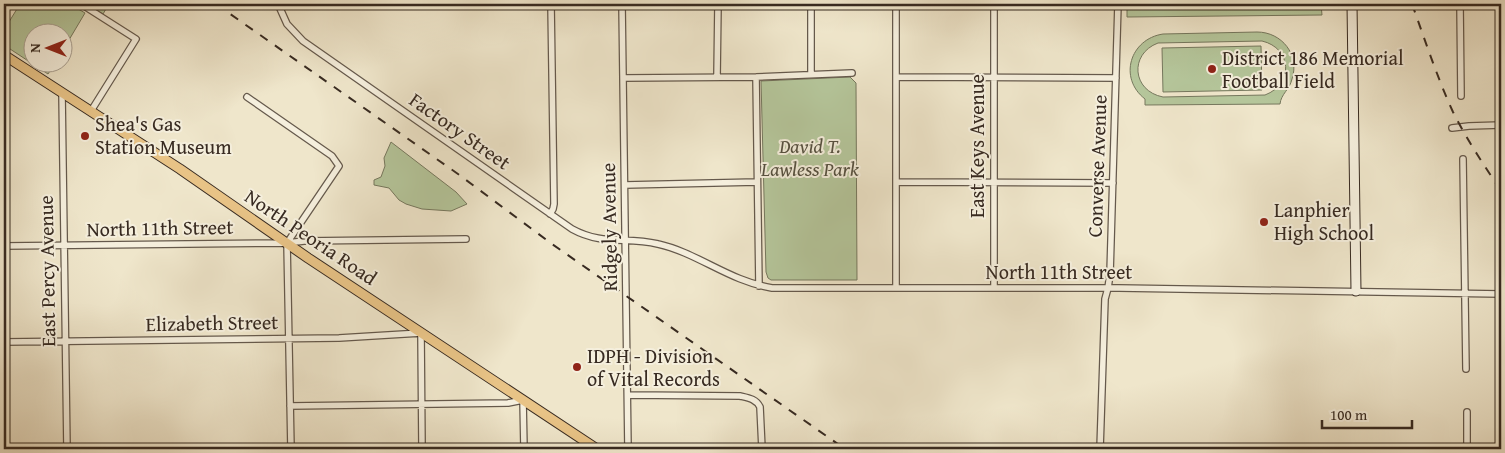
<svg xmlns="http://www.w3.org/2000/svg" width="1505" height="453" viewBox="0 0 1505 453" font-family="'Gentium Book Plus',serif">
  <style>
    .green { fill: #b5c69b; stroke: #76785e; fill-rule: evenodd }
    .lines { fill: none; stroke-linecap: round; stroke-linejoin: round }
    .street-casing { stroke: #65594c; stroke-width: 8 }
    .secondary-casing { stroke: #372a21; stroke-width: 11 }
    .primary-casing { stroke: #372a21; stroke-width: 11 }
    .street { stroke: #f5efdd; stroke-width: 5.5 }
    .secondary { stroke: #f5efdd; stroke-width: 9 }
    .primary { stroke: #e8c386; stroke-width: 9 }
    .rail { stroke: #372a21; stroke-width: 2; stroke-dasharray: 9 9; stroke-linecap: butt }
    .poi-dot { fill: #8f2418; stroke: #f5efdd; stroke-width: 2 }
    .labels { text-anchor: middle; stroke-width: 4; stroke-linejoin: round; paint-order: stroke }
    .poi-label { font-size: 20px; fill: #372a21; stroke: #f5efdd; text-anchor: start }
    .street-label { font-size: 20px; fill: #372a21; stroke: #f5efdd }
    .park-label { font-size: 20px; font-style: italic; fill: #565140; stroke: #f5efdd }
  </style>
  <rect width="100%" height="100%" fill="#efe6cb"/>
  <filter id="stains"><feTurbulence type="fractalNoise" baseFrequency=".004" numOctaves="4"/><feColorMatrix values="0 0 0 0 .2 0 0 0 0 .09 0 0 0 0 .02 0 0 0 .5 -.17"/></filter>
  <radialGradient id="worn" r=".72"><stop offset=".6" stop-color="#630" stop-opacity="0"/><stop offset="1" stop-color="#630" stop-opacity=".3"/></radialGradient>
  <path class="green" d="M20,4H70L85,13L63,50L62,32H32V62L55,63L48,74L4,45V30Z
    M87,4H109L103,14Z
    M1127,4H1321L1322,15L1127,17Z
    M1257,32C1282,32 1300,55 1292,79C1290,89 1281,94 1280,104L1145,105V99C1118,78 1130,39 1163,34ZM1262,41C1292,48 1294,84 1265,95L1163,97C1132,91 1129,54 1158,43Z
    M1261,46L1262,90L1163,92L1162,48Z
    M850,77L856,83L857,280H771L768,278L766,272L761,81Z
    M391,142L456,192L467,204L451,211L422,209L406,204L399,200L389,188L374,185V180L381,177L385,166L384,158Z"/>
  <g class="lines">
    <defs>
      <path id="street" d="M81,4L136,39L91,111
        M278,4L287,24L303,41L572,229C603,246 626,236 658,244C698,253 729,281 772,288H1119L1501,294
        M622,4L628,449
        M811,4V74
        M1460,4L1461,96
        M717,77L718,4
        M756,77L759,286
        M896,77L1116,78
        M624,78L756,77L852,73
        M62,93L67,449
        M247,97L332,156L339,166L287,243L291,449
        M1452,128L1469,126L1501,125
        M1463,159L1466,369
        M896,182L1113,183
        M625,185L757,182
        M550,214L553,209L554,204L551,4
        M4,246L287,243L304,241L466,239
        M896,288V4
        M994,288V4
        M4,342L339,338L421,333L422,449
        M628,395L740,396C749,398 756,399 760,407L762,449
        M290,406L508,403L523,400L524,449
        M1467,412V449
        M1100,449L1105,299L1108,288L1110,274L1118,4"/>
      <path id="secondary" d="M1352,4L1356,291"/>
      <path id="primary" d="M4,55L180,169L308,258L597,449"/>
    </defs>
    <use href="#street" class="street-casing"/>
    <use href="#secondary" class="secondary-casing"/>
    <use href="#primary" class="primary-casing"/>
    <use href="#street" class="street"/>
    <use href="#secondary" class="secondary"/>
    <use href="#primary" class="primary"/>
    <path class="rail" d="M216,4L458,174L552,244L845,449
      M1412,4C1425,40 1437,77 1453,112C1467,140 1484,165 1501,191"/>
  </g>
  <g class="poi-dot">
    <circle cx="1212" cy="69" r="5"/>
    <circle cx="85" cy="136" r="5"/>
    <circle cx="1264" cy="222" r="5"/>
    <circle cx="577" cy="367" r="5"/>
  </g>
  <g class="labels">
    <g class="poi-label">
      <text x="1222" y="65">District 186 Memorial<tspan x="1222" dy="23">Football Field</tspan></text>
      <text x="95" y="131">Shea's Gas<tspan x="95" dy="23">Station Museum</tspan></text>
      <text x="1274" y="217">Lanphier<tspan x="1274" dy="23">High School</tspan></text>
      <text x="587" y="363">IDPH - Division<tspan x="587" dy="23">of Vital Records</tspan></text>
    </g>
    <g class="street-label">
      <text transform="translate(460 131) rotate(35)" y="7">Factory Street</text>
      <text transform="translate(977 146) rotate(-90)" y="7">East Keys Avenue</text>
      <text transform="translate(1097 166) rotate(-88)" y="7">Converse Avenue</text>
      <text transform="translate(609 227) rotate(-91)" y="7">Ridgely Avenue</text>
      <text transform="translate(160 228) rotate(-1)" y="7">North 11th Street</text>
      <text transform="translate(311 237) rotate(34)" y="7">North Peoria Road</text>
      <text transform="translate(47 271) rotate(-91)" y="7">East Percy Avenue</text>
      <text x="1059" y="279">North 11th Street</text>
      <text transform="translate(212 323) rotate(-1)" y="7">Elizabeth Street</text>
    </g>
    <g class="park-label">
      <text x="810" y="153">David T.<tspan x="810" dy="23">Lawless Park</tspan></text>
    </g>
  </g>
  <rect width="1505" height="453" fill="none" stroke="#efe6cb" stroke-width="20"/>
  <rect x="5" y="5" width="1495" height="443" fill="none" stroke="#372a21" stroke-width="2.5"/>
  <rect x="10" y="10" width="1485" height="433" fill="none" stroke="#372a21"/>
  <g transform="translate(48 48) rotate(270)"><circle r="24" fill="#f5efdd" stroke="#a9a092"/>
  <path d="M0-4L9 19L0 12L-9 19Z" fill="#8f2418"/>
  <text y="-8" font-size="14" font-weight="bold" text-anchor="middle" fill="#372a21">N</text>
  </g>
  <path d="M1322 420v8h90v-8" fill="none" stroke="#372a21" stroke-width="2.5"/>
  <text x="1330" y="420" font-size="15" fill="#372a21" stroke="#f5efdd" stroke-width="4" paint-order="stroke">100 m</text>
  <rect width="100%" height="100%" filter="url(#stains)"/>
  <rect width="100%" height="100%" fill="url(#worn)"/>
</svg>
